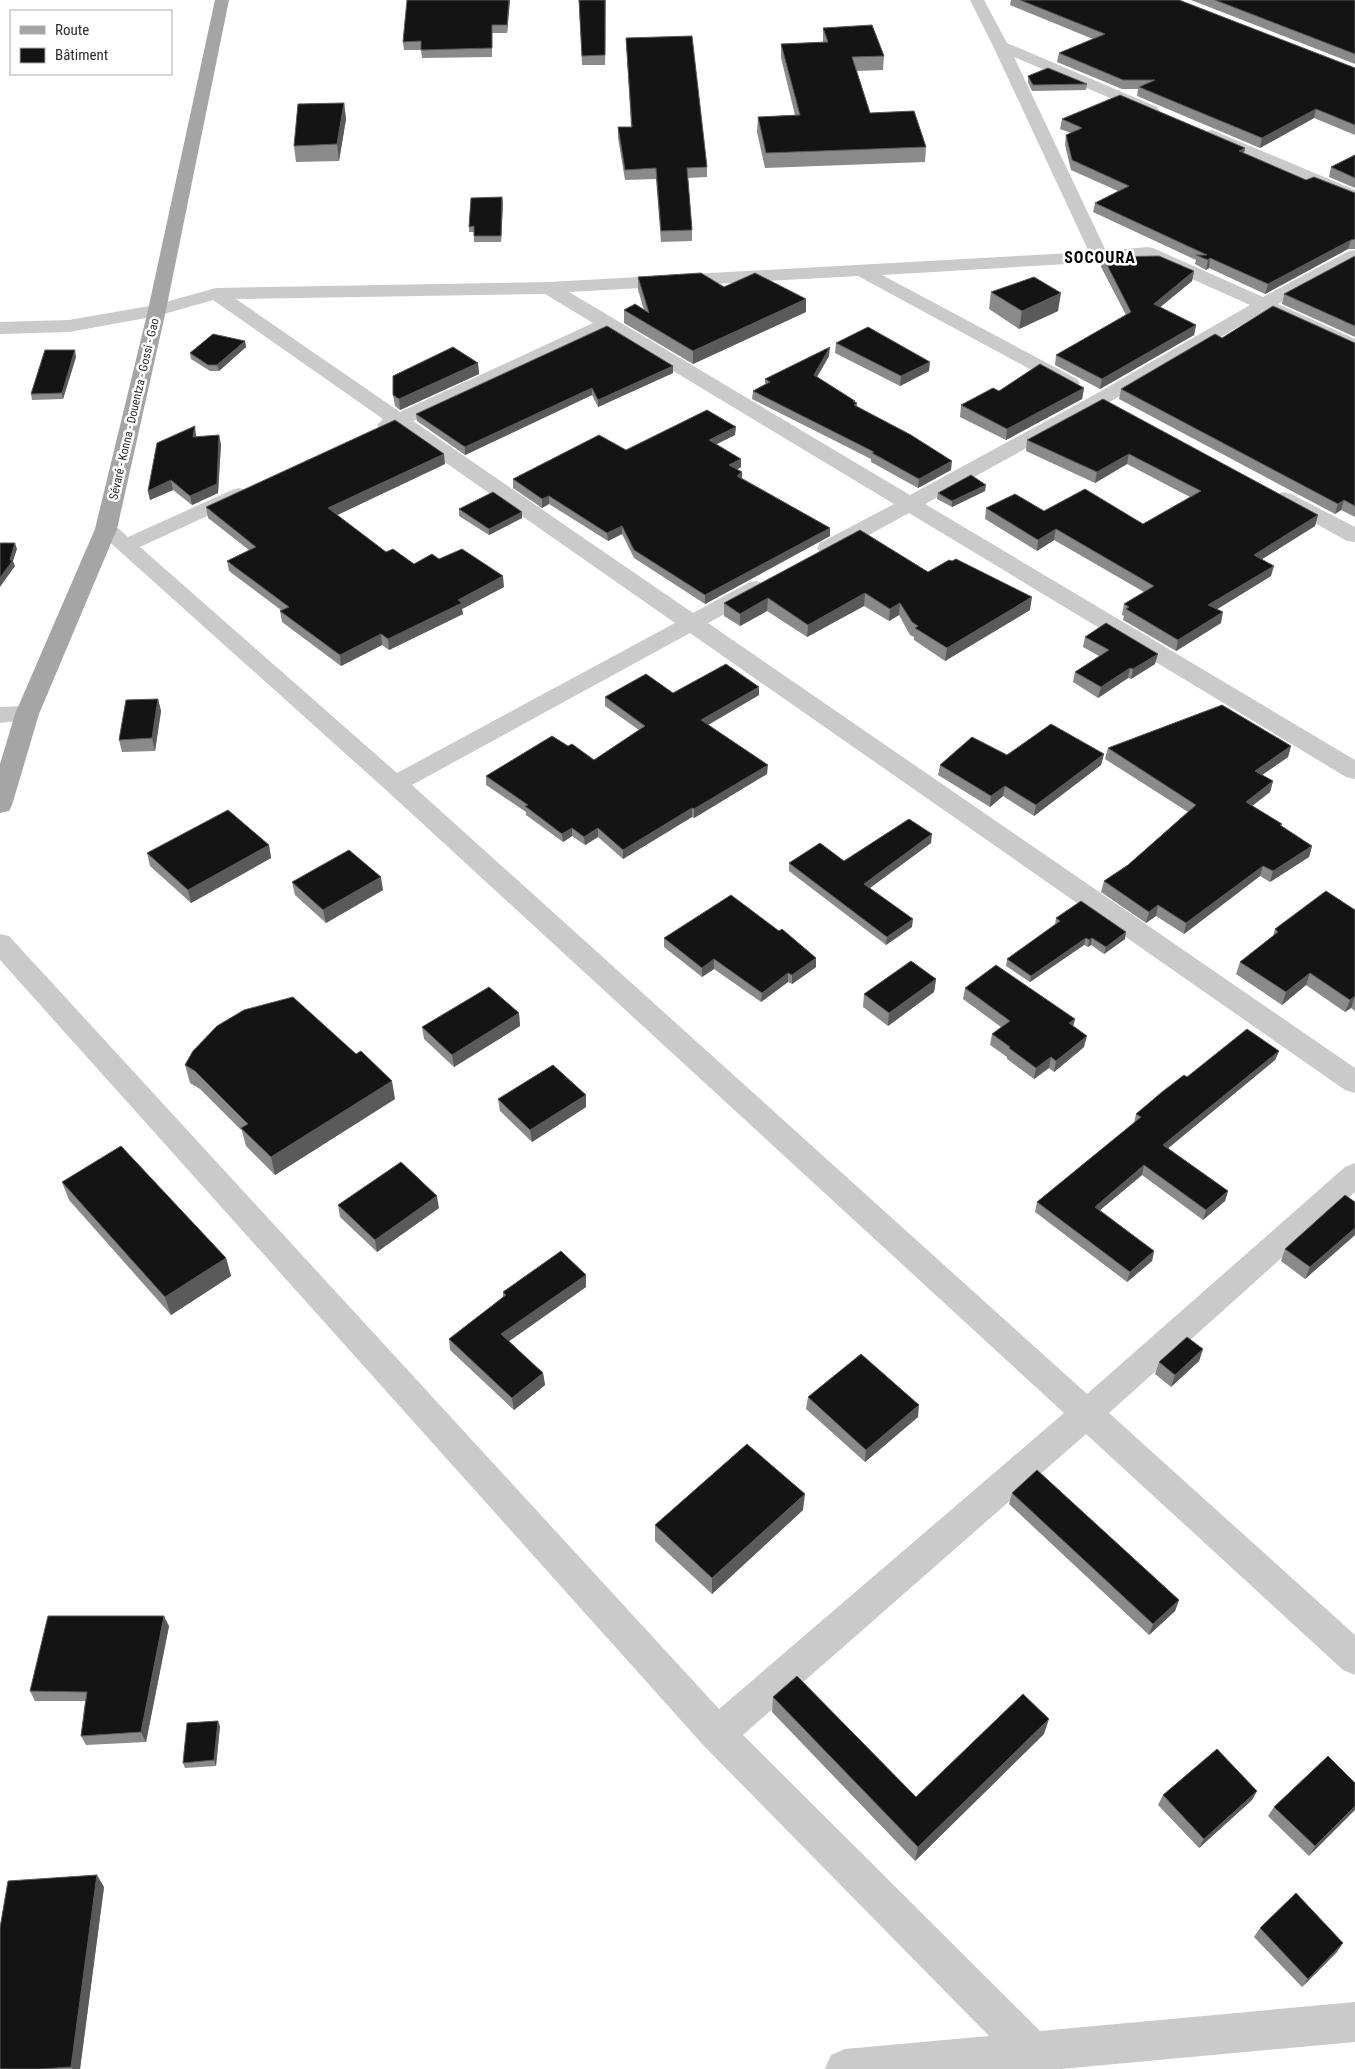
<svg xmlns="http://www.w3.org/2000/svg" width="1355" height="2069" viewBox="0 0 1355 2069" font-family="'Roboto Condensed',sans-serif">
  <style>
    .lines { fill: none; stroke-linecap: round; stroke-linejoin: round }
    .minor { fill: #cacaca; fill-rule: evenodd }
    .primary { fill: #a5a5a5; fill-rule: evenodd }
    .wall { fill: #8a8a8a }
    .shaded-wall { fill: #5a5a5a }
    .building { fill: #141414; stroke: #5a5a5a }
    .labels { text-anchor: middle; stroke-width: 5; stroke-linejoin: round; paint-order: stroke }
    .far-street-label { font-size: 12px; fill: #2d2d2d; stroke: #fff }
    .far-district-label { font-size: 16px; font-weight: bold; letter-spacing: 1px; fill: #000; stroke: #fff }
  </style>
  <rect width="100%" height="100%" fill="#fff"/>
  <g class="lines">
    <path class="minor" d="M970,0H984L1007,43L1157,107L1159,110L1157,113H1145L1014,57L1106,251L1147,247L1153,248L1263,297L1349,251L1355,250V262L1278,304L1355,339V352L1265,311L1108,403L925,504L1355,760V779L1346,777L909,513L836,553L828,554L820,553L817,548L820,543L894,504L607,331L413,421L693,613L748,583L756,581L764,583L767,588L764,593L708,623L1355,1068V1093L1345,1090L690,633L412,785L1087,1394L1345,1167L1355,1163V1192L1109,1413L1355,1635V1675L1343,1670L1086,1434L743,1735L1040,2031L1355,2002V2042L1061,2069H825L831,2055L845,2049L989,2036L704,1746L0,960V934L9,936L719,1709L1064,1413L386,790L95,529L98,524C112,521 118,528 128,537L232,490L239,488L246,490L249,494L246,498L140,547L397,773L675,623L396,428L387,431L380,429L377,425L383,419L213,300L157,316L69,332L0,334V322L69,320L155,305L216,288L549,282L1089,252L993,46ZM1145,258L1250,305L1094,395L910,495L569,292L858,276L1063,387L1070,389L1077,387L1080,383L1077,379L882,275L1100,262ZM545,294L593,323L400,412L236,299Z
      M1212,130L1355,190V201L1206,139L1204,135L1206,131Z
      M1284,492L1291,494L1355,527V542L1347,541L1277,502L1274,498L1277,494Z
      M27,706L35,709L39,714L35,719L0,723V707Z"/>
    <path class="primary" d="M215,0H229L166,310L117,529L39,714L12,805L9,811L0,813V764L15,714L95,529L148,310Z"/>
  </g>
  <path class="wall" d="M510,0L507,33H492V57L422,58L421,50H404L403,42Z
    M579,0H606L605,65H582Z
    M1011,0H1179L1355,68V135L1314,118L1260,148L1137,96L1138,89H1122L1057,62L1059,53L1093,39L1010,5Z
    M1191,0H1355V64Z
    M823,28L884,56L883,70L857,71L870,113L926,147L925,162L765,168L757,132L758,117L795,115L781,58V44L823,42Z
    M626,38L707,167V177L688,178L692,230V241L661,242L656,179L625,180L618,138V127H631Z
    M1028,76L1087,84L1086,90L1032,91L1028,82Z
    M344,103L346,119L339,161L296,162L294,146Z
    M1062,119L1245,148L1244,153L1306,180L1355,193V249H1348L1265,294L1209,268L1206,270L1195,264L1196,260L1093,212L1095,203L1118,191L1071,170L1065,145L1066,135L1071,133L1060,129Z
    M1355,155V188L1329,177L1331,167Z
    M503,203L501,242H474V232H469V227Z
    M1355,256V337L1282,304L1284,294Z
    M1103,257L1194,271L1192,281L1160,307L1196,325L1194,335L1100,389L1055,365L1056,355L1126,315L1101,267Z
    M638,277L724,287L806,312L693,364L624,323V310H644L638,290Z
    M991,292L1058,311L1019,329L989,309Z
    M1222,338L1355,343V517L1341,510L1335,514L1119,399L1121,389Z
    M245,341L246,347L219,371H210L191,359L190,353Z
    M836,343L929,371L900,386L835,353Z
    M829,356L817,377L857,403V406L951,470L918,488L871,462V459L752,399L753,391L765,384V379Z
    M76,357L63,399L32,400L31,394Z
    M478,363L479,374L400,410L395,406L393,395Z
    M673,366V373L598,407L592,395L465,455L417,421L416,414Z
    M1084,388L1082,399L1006,440L960,417L961,405L999,391Z
    M1103,399L1318,515L1315,526L1262,559L1271,576L1217,609L1221,623L1176,651L1123,620L1124,616L1122,615L1124,604L1144,592L1054,540L1037,551L985,519L986,508L1044,511L1143,524L1190,497L1127,464L1095,483L1026,451L1027,440Z
    M196,435V437L221,444L218,493L192,505L173,490L150,500L148,491Z
    M735,435L716,444L741,467L737,470L742,478L830,528V536L705,604L634,558L622,534L608,541L549,504L542,508L513,488V479L626,450Z
    M445,464L337,515L386,552L414,564L439,559L504,587L462,609L463,614L389,650L382,645L341,666L282,622L280,611L281,610L229,571L227,561L249,550L208,518L206,507Z
    M985,491L952,507L937,499L938,493Z
    M459,509L522,512V518L489,535L459,516Z
    M928,572L1030,610L945,661L914,640V637L910,635L899,615L889,621L864,606L807,637L767,611L740,626L724,616V603Z
    M1085,637L1155,664L1131,679L1128,678L1098,698L1073,682L1075,672L1099,656L1083,647Z
    M673,693L759,695L708,725L767,774L694,818L692,817L623,859L598,837L585,845L572,836L563,842L526,815V812L486,785V776L568,746L594,760L639,730L605,706V697Z
    M158,699L161,711L155,751L122,752L119,740Z
    M1291,746L1288,757L1262,775L1273,781L1270,792L1252,806L1282,824L1281,826L1312,846L1309,857L1270,882L1260,876L1184,934L1156,916L1146,923L1101,892L1104,881L1128,865L1188,812L1105,759L1108,748Z
    M1104,754L1101,765L1034,816L1003,796L990,807L938,775L940,765L1007,755Z
    M931,843L870,888L912,927L886,945L789,871V863L844,861Z
    M269,845L271,858L191,903L150,866L147,853Z
    M292,882L383,890L326,923L295,895Z
    M1355,910V1011L1351,1008L1345,1012L1306,985L1282,1005L1236,974L1240,962L1273,936L1275,929Z
    M1056,918L1125,939L1104,954L1091,945L1088,947L1084,945L1030,982L1006,966L1007,959L1055,925Z
    M664,938L816,958V967L792,984L788,982L761,1002L714,969L702,977L664,947Z
    M936,979L934,992L888,1026L863,1007L864,994Z
    M965,988L1075,1019L1073,1026L1084,1047L1054,1072L1049,1068L1034,1079L1007,1059V1057L990,1045L992,1034L1001,1027L963,999Z
    M519,1013L520,1026L454,1067L424,1039L422,1027Z
    M1279,1051L1275,1060L1168,1148L1228,1191L1225,1201L1203,1220L1142,1175L1100,1210L1154,1251L1152,1261L1127,1282L1035,1212L1037,1202L1134,1123L1136,1114L1187,1077Z
    M356,1054L395,1099L275,1175L246,1146L242,1131L200,1089L190,1083L185,1065Z
    M498,1099L586,1107L532,1142L500,1111Z
    M62,1182L226,1258L231,1276L171,1315L69,1200Z
    M1355,1202V1235L1305,1279L1281,1261L1285,1249Z
    M338,1205L439,1208L377,1252L340,1217Z
    M586,1275V1287L508,1342L543,1373L545,1385L514,1410L450,1350L449,1339L503,1297V1292Z
    M1203,1349L1199,1361L1171,1387L1155,1374L1159,1362Z
    M808,1397L918,1417L865,1462L806,1409Z
    M1012,1493L1179,1600L1175,1611L1149,1635L1009,1504Z
    M803,1510L712,1594L655,1541V1525Z
    M169,1626L146,1742L86,1745L81,1736L85,1701H35L30,1691Z
    M773,1697L916,1797L1044,1734L915,1861L772,1712Z
    M220,1726L216,1766L185,1768L183,1763Z
    M1355,1783L1309,1856L1268,1816L1274,1807Z
    M1257,1791L1252,1800L1199,1848L1158,1805L1163,1795Z
    M104,1887L80,2069H0Z
    M1260,1928L1337,1952L1302,1987L1254,1937Z"/>
  <path class="shaded-wall" d="M509,0H510L507,33V25Z
    M344,103L346,119L339,161L337,144Z
    M1316,109L1314,118L1260,148L1262,138Z
    M1245,148L1243,157L1239,151Z
    M502,197L503,203L501,242V236Z
    M1351,240L1348,249L1265,294L1268,284Z
    M1210,258L1209,268L1206,270L1208,260Z
    M1194,271L1192,281L1152,314L1154,304Z
    M1061,293L1058,311L1019,329L1022,311Z
    M806,299V312L693,364V351Z
    M1196,325L1194,335L1100,389L1102,379Z
    M245,341L246,347L219,371L217,365Z
    M830,347L829,356L813,384L814,375Z
    M75,350L76,357L63,399L62,393Z
    M930,362L929,371L900,386L901,376Z
    M478,363L479,374L400,410L399,399Z
    M673,366V373L598,407V400Z
    M592,388V395L465,455V447Z
    M1084,388L1082,399L1006,440L1007,429Z
    M195,426L196,435L195,446L193,437Z
    M736,427L735,435L709,448V440Z
    M219,435L221,444L218,493L192,505L190,496Z
    M444,454L445,464L329,519L328,508Z
    M1129,454L1127,464L1095,483L1097,472Z
    M741,459V467L729,474V465Z
    M952,461L951,470L918,488L919,479Z
    M742,472V481L737,476Z
    M171,480L173,490L150,500L148,491Z
    M986,485L985,491L952,507V501Z
    M549,496V504L542,508V499Z
    M1344,500L1341,510L1335,514L1338,504Z
    M522,512V518L489,535V529Z
    M1318,515L1315,526L1251,566L1254,555Z
    M622,526V534L608,541L607,533Z
    M830,528V536L705,604V595Z
    M1056,529L1054,540L1037,551L1038,540Z
    M15,543L17,549L13,561L15,566L0,587V578L10,560Z
    M1274,566L1271,576L1206,616L1208,605Z
    M503,576L504,587L462,609L463,614L389,650L388,639L458,600Z
    M865,593L864,606L807,637L808,625Z
    M1032,597L1030,610L945,661L947,648Z
    M768,598L767,611L740,626V614Z
    M900,603L899,615L889,621L890,609Z
    M1223,612L1221,623L1176,651L1178,640Z
    M381,634L382,645L341,666L340,655Z
    M1158,654L1155,664L1131,679L1133,669Z
    M1130,668L1128,678L1098,698L1101,687Z
    M759,687V695L701,729V720Z
    M158,699L161,711L155,751L152,738Z
    M1291,746L1288,757L1252,782L1255,771Z
    M1104,754L1101,765L1034,816L1036,805Z
    M768,765L767,774L694,818V809Z
    M1273,781L1270,792L1243,813L1246,802Z
    M1005,786L1003,796L990,807L991,796Z
    M692,808V817L623,859V850Z
    M572,828V836L563,842L562,834Z
    M598,828V837L585,845L584,837Z
    M932,834L931,843L863,893L864,884Z
    M269,845L271,858L191,903L188,890Z
    M1312,846L1309,857L1270,882L1273,871Z
    M1263,866L1260,876L1184,934L1186,923Z
    M381,877L383,890L326,923L323,910Z
    M1158,905L1156,916L1146,923L1149,912Z
    M913,919L912,927L886,945L887,937Z
    M1126,932L1125,939L1104,954L1106,947Z
    M1086,938L1084,945L1030,982L1031,976Z
    M1092,938L1091,945L1088,947L1089,940Z
    M816,958V967L792,984V975Z
    M714,959V969L702,977V968Z
    M788,973V982L761,1002L762,993Z
    M1310,973L1306,985L1282,1005L1286,992Z
    M936,979L934,992L888,1026L889,1013Z
    M1355,996L1351,1008L1345,1012L1350,1000Z
    M519,1013L520,1026L454,1067L452,1055Z
    M1075,1019L1072,1030L1069,1023Z
    M1087,1036L1084,1047L1054,1072L1056,1061Z
    M1279,1051L1275,1060L1160,1155L1163,1145Z
    M1051,1057L1049,1068L1034,1079L1036,1068Z
    M392,1081L395,1099L275,1175L271,1157Z
    M586,1095V1107L532,1142L530,1130Z
    M1144,1165L1142,1175L1093,1216L1095,1207Z
    M1228,1191L1225,1201L1203,1220L1206,1210Z
    M437,1196L439,1208L377,1252L375,1240Z
    M1355,1228V1235L1305,1279L1310,1267Z
    M1154,1251L1152,1261L1127,1282L1130,1272Z
    M226,1258L231,1276L171,1315L165,1297Z
    M586,1275V1287L502,1346L501,1334Z
    M1203,1349L1199,1361L1171,1387L1175,1375Z
    M543,1373L545,1385L514,1410L512,1398Z
    M919,1405L918,1417L865,1462L866,1450Z
    M805,1494L803,1510L712,1594V1578Z
    M1179,1600L1175,1611L1149,1635L1153,1624Z
    M164,1616L169,1626L146,1742L141,1732Z
    M1049,1719L1044,1734L915,1861L918,1847Z
    M218,1721L220,1726L216,1766L214,1760Z
    M1257,1791L1252,1800L1199,1848L1204,1839Z
    M1355,1806V1810L1309,1856L1315,1846Z
    M97,1875L104,1887L80,2069H73L71,2067Z
    M1343,1943L1337,1952L1302,1987L1308,1979Z"/>
  <path class="building" d="M407,0H509L507,25H492V48L421,50V41L403,42Z
    M579,0H605V55L582,56Z
    M1020,0H1179L1355,68V125L1316,109L1262,138L1139,87L1155,80H1123L1059,53L1105,34Z
    M1215,0H1355V54Z
    M872,25L884,56L852,57L870,113L914,111L926,147L766,153L758,117L800,115L781,44L828,42L823,28Z
    M692,36L707,167L687,168L692,230L661,231L656,168L625,170L618,127H632L626,38Z
    M1048,68L1087,84L1033,85L1028,76Z
    M1120,95L1245,148L1239,151L1306,180L1314,177L1355,193V239L1351,240L1268,284L1210,258L1208,260L1196,255H1207L1095,203L1129,186L1072,160L1066,135L1082,128L1062,119Z
    M344,103L337,144L294,146L298,104Z
    M1355,155V178L1331,167Z
    M502,197L501,236H474V226L469,227L471,198Z
    M1159,256L1194,271L1154,304L1196,325L1102,379L1056,355L1131,312L1103,257Z
    M1355,256V326L1284,294Z
    M701,273L724,287L755,273L806,299L693,351L624,310L635,304L649,313L638,277Z
    M1034,277L1061,293L1022,311L991,292Z
    M1273,306L1355,343V506L1344,500L1338,504L1121,389L1215,334L1222,338Z
    M607,326L673,366L598,400L592,388L465,447L416,414Z
    M868,327L930,362L901,376L836,343Z
    M213,334L245,341L217,365H208L190,353Z
    M453,347L478,363L399,399L393,395V376Z
    M830,347L814,375L855,401H853L857,403L854,405L911,435L952,461L919,479L872,453L874,452L753,391L770,382L765,379Z
    M45,350H75L62,393L31,394Z
    M1040,364L1084,388L1007,429L961,405L993,388L999,391Z
    M1103,399L1318,515L1254,555L1274,566L1208,605L1223,612L1178,640L1126,609L1129,607L1124,604L1154,586L1056,529L1038,540L986,508L1015,494L1044,511L1085,489L1143,524L1201,491L1129,454L1097,472L1027,440Z
    M707,410L736,427L709,440L741,459L729,465L742,472L737,476L830,528L705,595L634,550L622,526L607,533L549,496L542,499L513,479L599,435L626,450Z
    M395,420L444,454L328,508L386,552L393,549L414,564L432,554L439,559L462,549L503,576L458,600L462,603L388,639L381,634L340,655L280,611L289,607L227,561L256,547L206,507Z
    M195,426L193,437L219,435L217,484L190,496L171,480L148,491L157,443Z
    M971,475L986,485L952,501L938,493Z
    M493,492L522,512L489,529L459,509Z
    M860,530L928,572L949,560L952,561L956,559L1032,597L947,648L915,628L918,626L912,622L900,603L890,609L865,593L808,625L768,598L740,614L724,603Z
    M0,543H15L10,560H13L0,578Z
    M1106,623L1158,654L1133,669L1130,668L1101,687L1075,672L1109,650L1085,637Z
    M726,664L759,687L701,720L768,765L694,809L692,808L623,850L598,828L584,837L572,828L562,834L525,806L528,805L486,776L552,736L568,746L572,744L594,760L645,726L605,697L646,674L673,693Z
    M158,699L152,738L119,740L126,700Z
    M1222,705L1291,746L1255,771L1273,781L1246,802L1282,824L1280,825L1312,846L1273,871L1263,866L1186,923L1158,905L1149,912L1104,881L1128,865L1196,805L1108,748Z
    M1051,724L1104,754L1036,805L1005,786L991,796L940,765L972,737L1007,755Z
    M228,810L269,845L188,890L147,853Z
    M909,819L932,834L864,884L913,919L887,937L789,863L820,843L844,861Z
    M349,850L381,877L323,910L292,882Z
    M1326,891L1355,910V996L1350,1000L1310,973L1286,992L1240,962L1278,932L1275,929Z
    M731,895L779,931L782,929L816,958L792,975L788,973L762,993L714,959L702,968L664,938Z
    M1081,901L1126,932L1106,947L1092,938L1089,940L1086,938L1031,976L1007,959L1060,921L1056,918Z
    M911,961L936,979L889,1013L864,994Z
    M996,965L1075,1019L1069,1023L1087,1036L1056,1061L1051,1057L1036,1068L1009,1048L1010,1047L992,1034L1010,1021L965,988Z
    M489,987L519,1013L452,1055L422,1027Z
    M293,997L356,1054L361,1051L392,1081L271,1157L241,1128L248,1124L195,1071L185,1065L193,1051L217,1026L244,1010Z
    M1247,1029L1279,1051L1163,1145L1228,1191L1206,1210L1144,1165L1095,1207L1154,1251L1130,1272L1037,1202L1141,1117L1136,1114L1162,1092L1184,1075L1187,1077Z
    M553,1065L586,1095L530,1130L498,1099Z
    M121,1146L226,1258L165,1297L62,1182Z
    M401,1162L437,1196L375,1240L338,1205Z
    M1345,1195L1355,1202V1228L1310,1267L1285,1249Z
    M561,1251L586,1275L501,1334L543,1373L512,1398L449,1339L506,1295L503,1292Z
    M1187,1337L1203,1349L1175,1375L1159,1362Z
    M861,1354L919,1405L866,1450L808,1397Z
    M747,1444L805,1494L712,1578L655,1525Z
    M1037,1470L1179,1600L1153,1624L1012,1493Z
    M48,1616H164L141,1732L81,1736L87,1692L30,1691Z
    M797,1676L916,1797L1023,1694L1049,1719L918,1847L773,1697Z
    M218,1721L214,1760L183,1763L187,1723Z
    M1217,1749L1257,1791L1204,1839L1163,1795Z
    M1328,1756L1355,1783V1806L1315,1846L1274,1807Z
    M97,1875L71,2067L41,2069H0V1928L8,1881Z
    M1296,1893L1343,1943L1308,1979L1260,1928Z"/>
  <g class="labels">
    <g class="far-street-label">
      <text transform="translate(134 409) rotate(-77)" y="4">Sévaré - Konna - Douentza - Gossi - Gao</text>
    </g>
    <g class="far-district-label">
      <text x="1100" y="263">SOCOURA</text>
    </g>
  </g>
  <rect x="10" y="10" width="162" height="65" fill="#ffffff" stroke="#ababab"/>
  <rect x="20" y="26" width="25" height="8" fill="#a5a5a5" stroke="#ababab"/>
  <text x="55" y="35" font-size="15" fill="#2d2d2d">Route</text>
  <rect x="20" y="48" width="25" height="15" fill="#141414" stroke="#ababab"/>
  <text x="55" y="60" font-size="15" fill="#2d2d2d">Bâtiment</text>
</svg>
